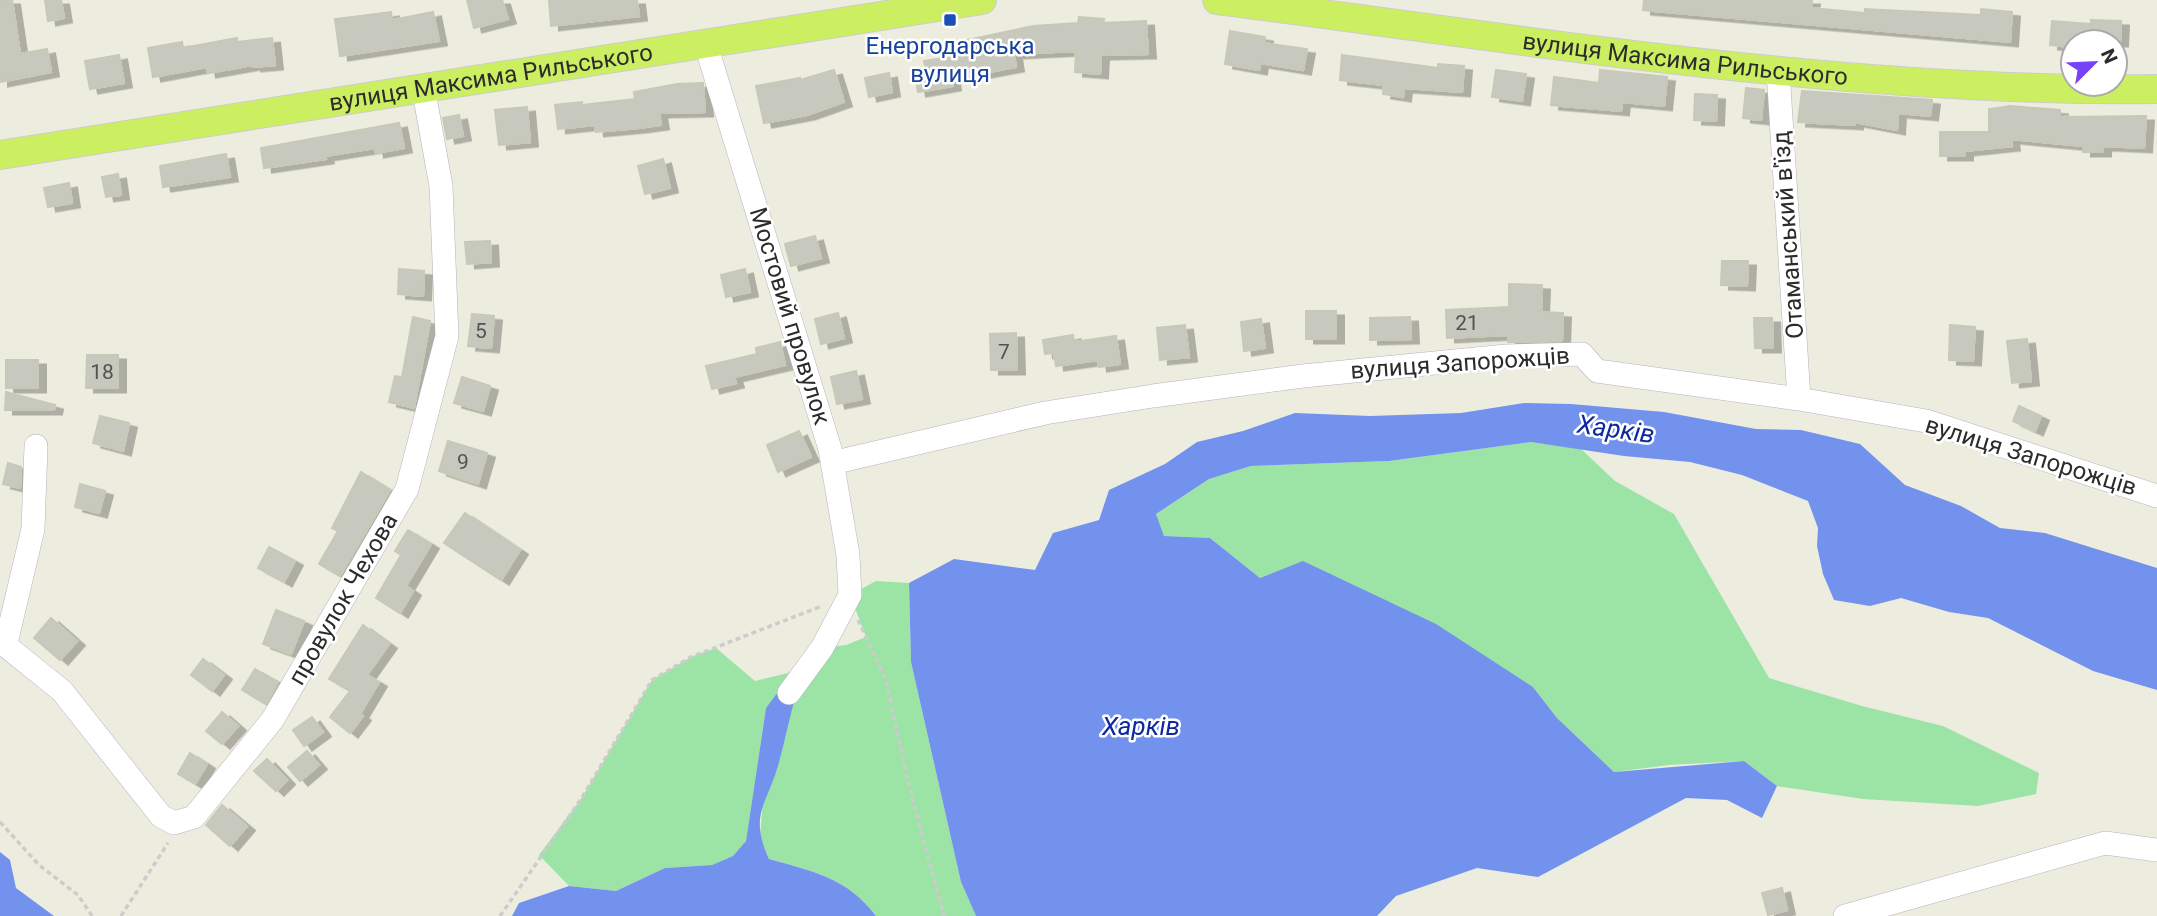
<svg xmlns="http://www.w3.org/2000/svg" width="2157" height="916" viewBox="0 0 2157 916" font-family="Roboto,sans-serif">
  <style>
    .green { fill: #9ce3a6 }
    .water { fill: #7392ee }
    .building { fill: #c8c9be; stroke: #c7c9b8; stroke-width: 2; filter: url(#shadow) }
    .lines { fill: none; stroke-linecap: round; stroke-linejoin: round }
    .minor-casing { stroke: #b6b2bf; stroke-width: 24 }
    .major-casing { stroke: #ccc; stroke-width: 30 }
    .path { stroke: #ccc; stroke-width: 3.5; stroke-dasharray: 5 3.5; stroke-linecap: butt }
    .minor { stroke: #fff; stroke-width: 23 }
    .major { stroke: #ccef62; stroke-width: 28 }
    .transit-dot { fill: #1a4fb4; stroke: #fff; stroke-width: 2.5 }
    .labels { text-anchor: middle; stroke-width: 5; stroke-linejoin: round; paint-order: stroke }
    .number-label { font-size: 21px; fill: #535350 }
    .transit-label { font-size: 24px; fill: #164399; stroke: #fff }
    .street-label { font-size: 24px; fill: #2c2c2c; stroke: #fff }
    .water-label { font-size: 26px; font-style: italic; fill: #0f289d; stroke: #fff }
  </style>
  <defs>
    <filter id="shadow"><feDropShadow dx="8" dy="4.5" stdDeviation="0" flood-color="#0004"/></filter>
  </defs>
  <rect width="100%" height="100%" fill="#ededdf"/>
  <path class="green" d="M1531,442L1580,448L1615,481L1674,514L1769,678L1862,706L1943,726L2039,773L2036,794L1978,806L1863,799L1777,786L1744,761L1669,765L1614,772L1557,718L1533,687L1303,562L1260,578L1210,538L1164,536L1156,514L1209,479L1251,466L1389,461Z
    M876,581L909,583L911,662L961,882L976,916H876C848,878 812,871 769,859L760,837L763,799L777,769L766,708L746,841L733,856L712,865L665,868L616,891L569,886L539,855L581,799L652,680L691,657L716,648L755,681L788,673L822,648L846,645L866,637L850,595Z"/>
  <path class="water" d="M1524,403L1571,404L1664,412L1756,429L1801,430L1860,444L1905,485L1961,506L2000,528L2045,533L2157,568V690L2093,671L1988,618L1949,612L1901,598L1870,606L1834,600L1823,574L1817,546L1818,528L1808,501L1742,475L1690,462L1624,456L1531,442L1389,461L1251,466L1209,479L1156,514L1164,536L1210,538L1260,578L1303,561L1436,624L1533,687L1557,718L1614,772L1744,761L1777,786L1762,818L1727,800L1686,798L1538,877L1477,868L1396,896L1377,916H976L961,882L911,662L909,583L954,559L1035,570L1053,533L1099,520L1109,490L1165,464L1197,442L1243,431L1295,413L1370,416L1461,413Z
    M778,692L795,698C789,720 784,744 778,766C766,806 749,815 769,859C812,871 848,878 876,916H512L519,903L569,886L616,891L665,868L712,865L733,856L746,841L766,708Z
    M0,852L10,860L16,888L54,916H0Z"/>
  <path class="building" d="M0,0H12L20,54L47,49L51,72L0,82Z
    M45,0H61L64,18L48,21Z
    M467,0H502L508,19L474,28Z
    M549,0H637L639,16L551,26Z
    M1644,0H1812L1811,8L1865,13V9L1981,15V9L2012,12L2010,42L1643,10Z
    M391,12L392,20L433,12L439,41L340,56L335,19Z
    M1079,17L1104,19L1103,23L1146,21L1148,54L1101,55L1100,74L1075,72L1076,51L1014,54L1016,67L952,79L953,86L918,92L915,74L926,72L924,61L969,54L967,40L1033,26L1078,23Z
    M2091,20L2121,21L2120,42H2073V47L2050,45L2052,21L2091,24Z
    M1230,31L1265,37L1264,43L1307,49L1303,70L1260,63L1259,70L1225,64Z
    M237,38V42L272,38L275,65L253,67V65L208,73L207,67L153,77L148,48L182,42L183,48Z
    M119,55L124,83L90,89L85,61Z
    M1342,55L1438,68V64L1464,66L1462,92L1404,88L1403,97L1383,94L1384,85L1340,80Z
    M834,70L844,102L807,115L764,123L756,86L800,78V80Z
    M1496,70L1526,74L1522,101L1492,97Z
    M1600,70L1667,77L1664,106L1622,102L1621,111L1551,105L1554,77L1599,83Z
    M889,73L892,92L869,97L865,78Z
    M703,83L705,112L659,113L661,125L639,128L596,132L595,125L558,129L555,105L582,102V105L635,99L634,92L677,84Z
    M1746,88L1764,90L1761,120L1743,118Z
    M1802,91L1932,100L1930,116L1898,113L1897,130L1855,122V125L1798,122Z
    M1695,94L1717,95L1716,121L1694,120Z
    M2010,106L2060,110V117L2146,116L2144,148L2103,146V152H2083V146L2011,139L2012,146L1965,151V156H1940V132H1989V109Z
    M527,107L530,142L499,145L495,110Z
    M459,115L463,136L447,139L443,118Z
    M399,123L404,148L376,153L375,148L325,156L326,159L264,168L261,148Z
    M226,154L230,177L163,187L160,166Z
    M663,159L670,188L645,194L638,166Z
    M118,174L121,195L106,197L102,177Z
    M69,183L72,203L48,207L44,188Z
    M815,236L821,258L791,266L785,244Z
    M490,241L491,262L467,264L465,242Z
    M1722,261H1748L1747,286L1721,285Z
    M399,269L424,271L423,296L398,294Z
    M745,269L750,292L726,297L721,275Z
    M1509,284L1542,285L1541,312L1563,313L1562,341L1508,342V335L1447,338L1446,310L1509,307Z
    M1306,311H1336V339H1306Z
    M838,313L844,338L821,344L815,319Z
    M472,314L494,316L491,348L468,346Z
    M413,317L430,321L414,408L389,402L395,376L402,377Z
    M1410,317L1411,339L1370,340V318Z
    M1754,318H1772L1773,348H1755Z
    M1261,319L1265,348L1244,351L1241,322Z
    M1185,325L1189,357L1160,360L1157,328Z
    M1950,325L1975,327L1973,361L1949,360Z
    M1016,333L1017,370H991L990,334Z
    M1073,335L1074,342L1116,336L1120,364L1099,367L1098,360L1056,366L1054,353L1045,354L1043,340Z
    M2027,339L2031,381L2012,383L2007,341Z
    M780,342L785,365L734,377L736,383L712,389L706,366L757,354L756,348Z
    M87,355H118V388H86Z
    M6,360H38V388H6Z
    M856,371L862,399L837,404L831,377Z
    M462,377L490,386L483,411L454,403Z
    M6,392L55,405L54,410H5Z
    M2019,406L2041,416L2035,431L2013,421Z
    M100,416L129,423L123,451L93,443Z
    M799,431L811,457L778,472L767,445Z
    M448,441L487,453L478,484L439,471Z
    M8,463L21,467L20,488L3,484Z
    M361,472L390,490L340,576L319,564L338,531L332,528Z
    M80,484L105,491L99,513L75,507Z
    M465,513L520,550L501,580L444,543Z
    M408,530L431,544L406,586L413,591L400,613L376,598L401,555L395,551Z
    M269,547L295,561L284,582L258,568Z
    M276,610L304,621L291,654L263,644Z
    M51,618L77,641L60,660L34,638Z
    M363,625L389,644L367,675L379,682L360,714L363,716L350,733L330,717L350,691L329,679Z
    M203,659L224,675L212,691L191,675Z
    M255,669L278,682L266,704L242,690Z
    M222,712L238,726L222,744L206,731Z
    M312,717L323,732L304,746L293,730Z
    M307,751L319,765L300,781L288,767Z
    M190,753L207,764L195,784L178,774Z
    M267,759L287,780L276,791L254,771Z
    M222,805L247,826L230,846L206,825Z
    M1782,888L1787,910L1768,915L1762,893Z"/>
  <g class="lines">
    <defs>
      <path id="minor" d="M705,42L830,449L848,555L850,595L822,648L789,693
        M1778,71L1799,399
        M832,463L1045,413L1153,396L1303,376L1506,356L1582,354L1597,371L1799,399L1926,421L2157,496
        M0,641L62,691L161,816L174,823L194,817L273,719L407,489L447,336L441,186L423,87
        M6,643L33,529L36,446
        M1845,916L2105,843L2157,850"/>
      <g id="major">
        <path id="s1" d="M1217,0C1529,40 1842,93 2157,89"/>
        <path id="s2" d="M0,155L982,0"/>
      </g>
    </defs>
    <use href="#minor" class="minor-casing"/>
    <use href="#major" class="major-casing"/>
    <path class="path" d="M858,620L886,680L908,782L944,916
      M0,822L39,865L78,895L92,916
      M121,916L168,843
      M500,916L581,799L652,680L691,657L822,606"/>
    <use href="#minor" class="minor"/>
    <use href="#major" class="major"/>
  </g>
  <rect class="transit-dot" x="943" y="13" width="14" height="14" rx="3.5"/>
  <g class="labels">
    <g class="number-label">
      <text x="1467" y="330">21</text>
      <text x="481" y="338">5</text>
      <text x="1004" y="359">7</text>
      <text x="102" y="379">18</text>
      <text x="463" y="469">9</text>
    </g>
    <g class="transit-label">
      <text x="950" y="54">Енергодарська<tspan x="950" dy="28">вулиця</tspan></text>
    </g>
    <g class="street-label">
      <text dy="8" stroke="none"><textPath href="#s1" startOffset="472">вулиця Максима Рильського</textPath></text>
      <text dy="8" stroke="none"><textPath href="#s2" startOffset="497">вулиця Максима Рильського</textPath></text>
      <text transform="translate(1788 235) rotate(-94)" y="8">Отаманський в'їзд</text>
      <text transform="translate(790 316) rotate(73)" y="8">Мостовий провулок</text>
      <text transform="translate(1460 363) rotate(-4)" y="8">вулиця Запорожців</text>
      <text transform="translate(2031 456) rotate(17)" y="8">вулиця Запорожців</text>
      <text transform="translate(343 599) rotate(-60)" y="8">провулок Чехова</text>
    </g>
    <g class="water-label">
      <text transform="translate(1616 429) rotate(8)" y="9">Харків</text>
      <text x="1141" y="735">Харків</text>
    </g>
  </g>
  <g transform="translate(2094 63) rotate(66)"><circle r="33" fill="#ffffff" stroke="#ababab" stroke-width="2"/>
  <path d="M0-5L12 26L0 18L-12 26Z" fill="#7741f8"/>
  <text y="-10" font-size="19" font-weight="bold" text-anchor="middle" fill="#2c2c2c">N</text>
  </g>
</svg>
